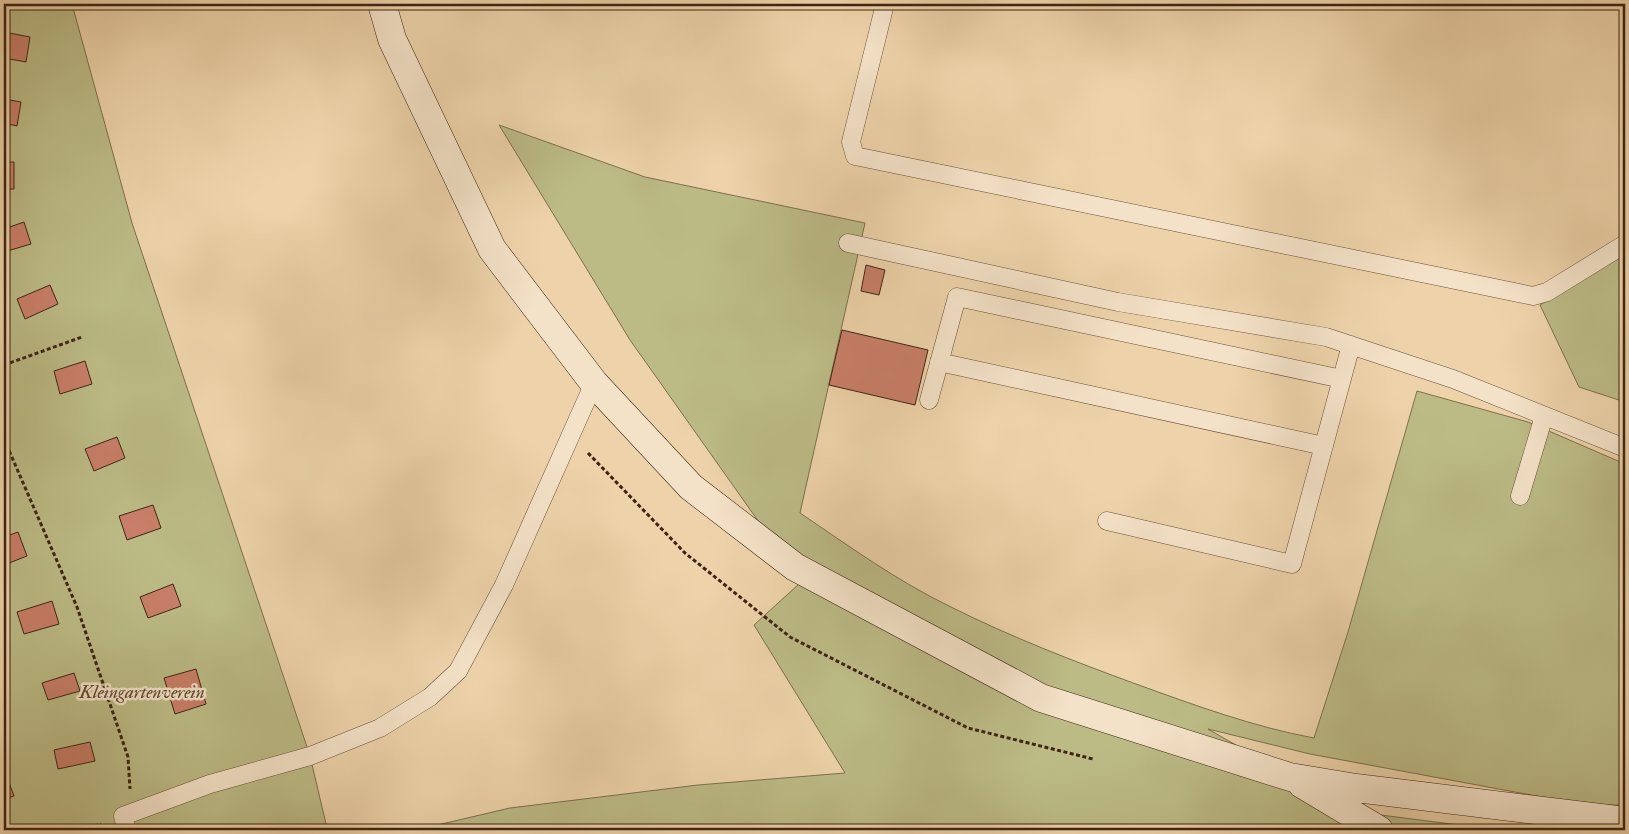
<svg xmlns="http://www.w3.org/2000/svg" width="1629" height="834" viewBox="0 0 1629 834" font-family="'IM FELL Double Pica',serif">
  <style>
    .green { fill: #bcbb86; stroke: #7c704c }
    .building { fill: #c97f69; stroke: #3d2513 }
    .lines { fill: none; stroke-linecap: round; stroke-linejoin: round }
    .lane-casing { stroke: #695039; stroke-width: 19 }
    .secondary-casing { stroke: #3d2513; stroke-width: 29 }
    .path { stroke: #3d2513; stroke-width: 3; stroke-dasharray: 4 2.5; stroke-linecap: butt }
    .lane { stroke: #f4e2c8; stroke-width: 18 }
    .secondary { stroke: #f4e2c8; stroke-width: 28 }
    .labels { text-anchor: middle; stroke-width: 5; stroke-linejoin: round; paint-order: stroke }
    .park-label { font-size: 19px; font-style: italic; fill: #5d4a30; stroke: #f4e2c8 }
  </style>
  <rect width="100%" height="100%" fill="#eed3aa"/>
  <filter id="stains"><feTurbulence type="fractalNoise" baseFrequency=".004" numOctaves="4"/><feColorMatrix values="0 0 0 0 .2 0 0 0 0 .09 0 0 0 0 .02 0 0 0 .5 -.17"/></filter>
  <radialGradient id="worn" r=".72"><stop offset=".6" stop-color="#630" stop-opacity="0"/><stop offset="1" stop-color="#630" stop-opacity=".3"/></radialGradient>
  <path class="green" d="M4,4H72L132,223L310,756L326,824L306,830H4Z
    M499,125L645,177L865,223L800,513C849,546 897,581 951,607C1011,637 1073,661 1136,684C1194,705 1254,727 1314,738L1348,632L1417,391L1528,422L1625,464V805H1585L1310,754L1208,729L1309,787L1373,814L1498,830H416L510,808L698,785L845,773L754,625L811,573L766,532L630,340Z
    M1625,252V402L1579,387L1540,305Z"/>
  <path class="building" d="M4,32L30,37L26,62L4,58Z
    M4,99L21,102L17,126L4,123Z
    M4,162H14V189H4Z
    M24,222L31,244L4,252V229Z
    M866,265L885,270L879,295L861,291Z
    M50,285L58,304L25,319L17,299Z
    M842,330L928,350L915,405L829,385Z
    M85,361L92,384L60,394L54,371Z
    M117,437L125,458L94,471L85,449Z
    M153,505L161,528L127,540L119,516Z
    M18,532L27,556L4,565V537Z
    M173,584L181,606L148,618L140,597Z
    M52,601L59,624L24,634L17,612Z
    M196,669L206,704L175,714L164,678Z
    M74,673L80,691L48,700L42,683Z
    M90,742L95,761L58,769L54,750Z
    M4,769L14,796L4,799Z"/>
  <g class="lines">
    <defs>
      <path id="lane" d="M885,4L851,142L855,156L1533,296L1547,292L1625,244
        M848,243L1118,302L1326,337L1453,379L1625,448
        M939,362L1324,446
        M929,400L957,297L1342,379
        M1520,496L1544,416
        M1107,521L1292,564L1351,345
        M127,830L123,816L210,784L310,756L380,728L430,697L458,671L504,585L594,383"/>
      <path id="secondary" d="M382,4L392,39L492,249L594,383L691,487L795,567L1041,698L1290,777L1356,788L1625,821
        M1302,784L1379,830"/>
    </defs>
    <use href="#lane" class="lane-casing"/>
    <use href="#secondary" class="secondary-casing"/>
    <path class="path" d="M4,365L82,337
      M4,439L77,607L128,757L130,789
      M588,453L685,553L790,637L968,728L1093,759
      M82,830L101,824"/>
    <use href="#lane" class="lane"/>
    <use href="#secondary" class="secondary"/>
  </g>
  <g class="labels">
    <g class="park-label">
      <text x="142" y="698">Kleingartenverein</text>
    </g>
  </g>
  <rect width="1629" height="834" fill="none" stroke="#eed3aa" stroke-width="20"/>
  <rect x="5" y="5" width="1619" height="824" fill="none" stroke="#3d2513" stroke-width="2.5"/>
  <rect x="10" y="10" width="1609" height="814" fill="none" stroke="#3d2513"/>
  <rect width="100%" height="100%" filter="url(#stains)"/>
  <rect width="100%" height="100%" fill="url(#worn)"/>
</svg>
